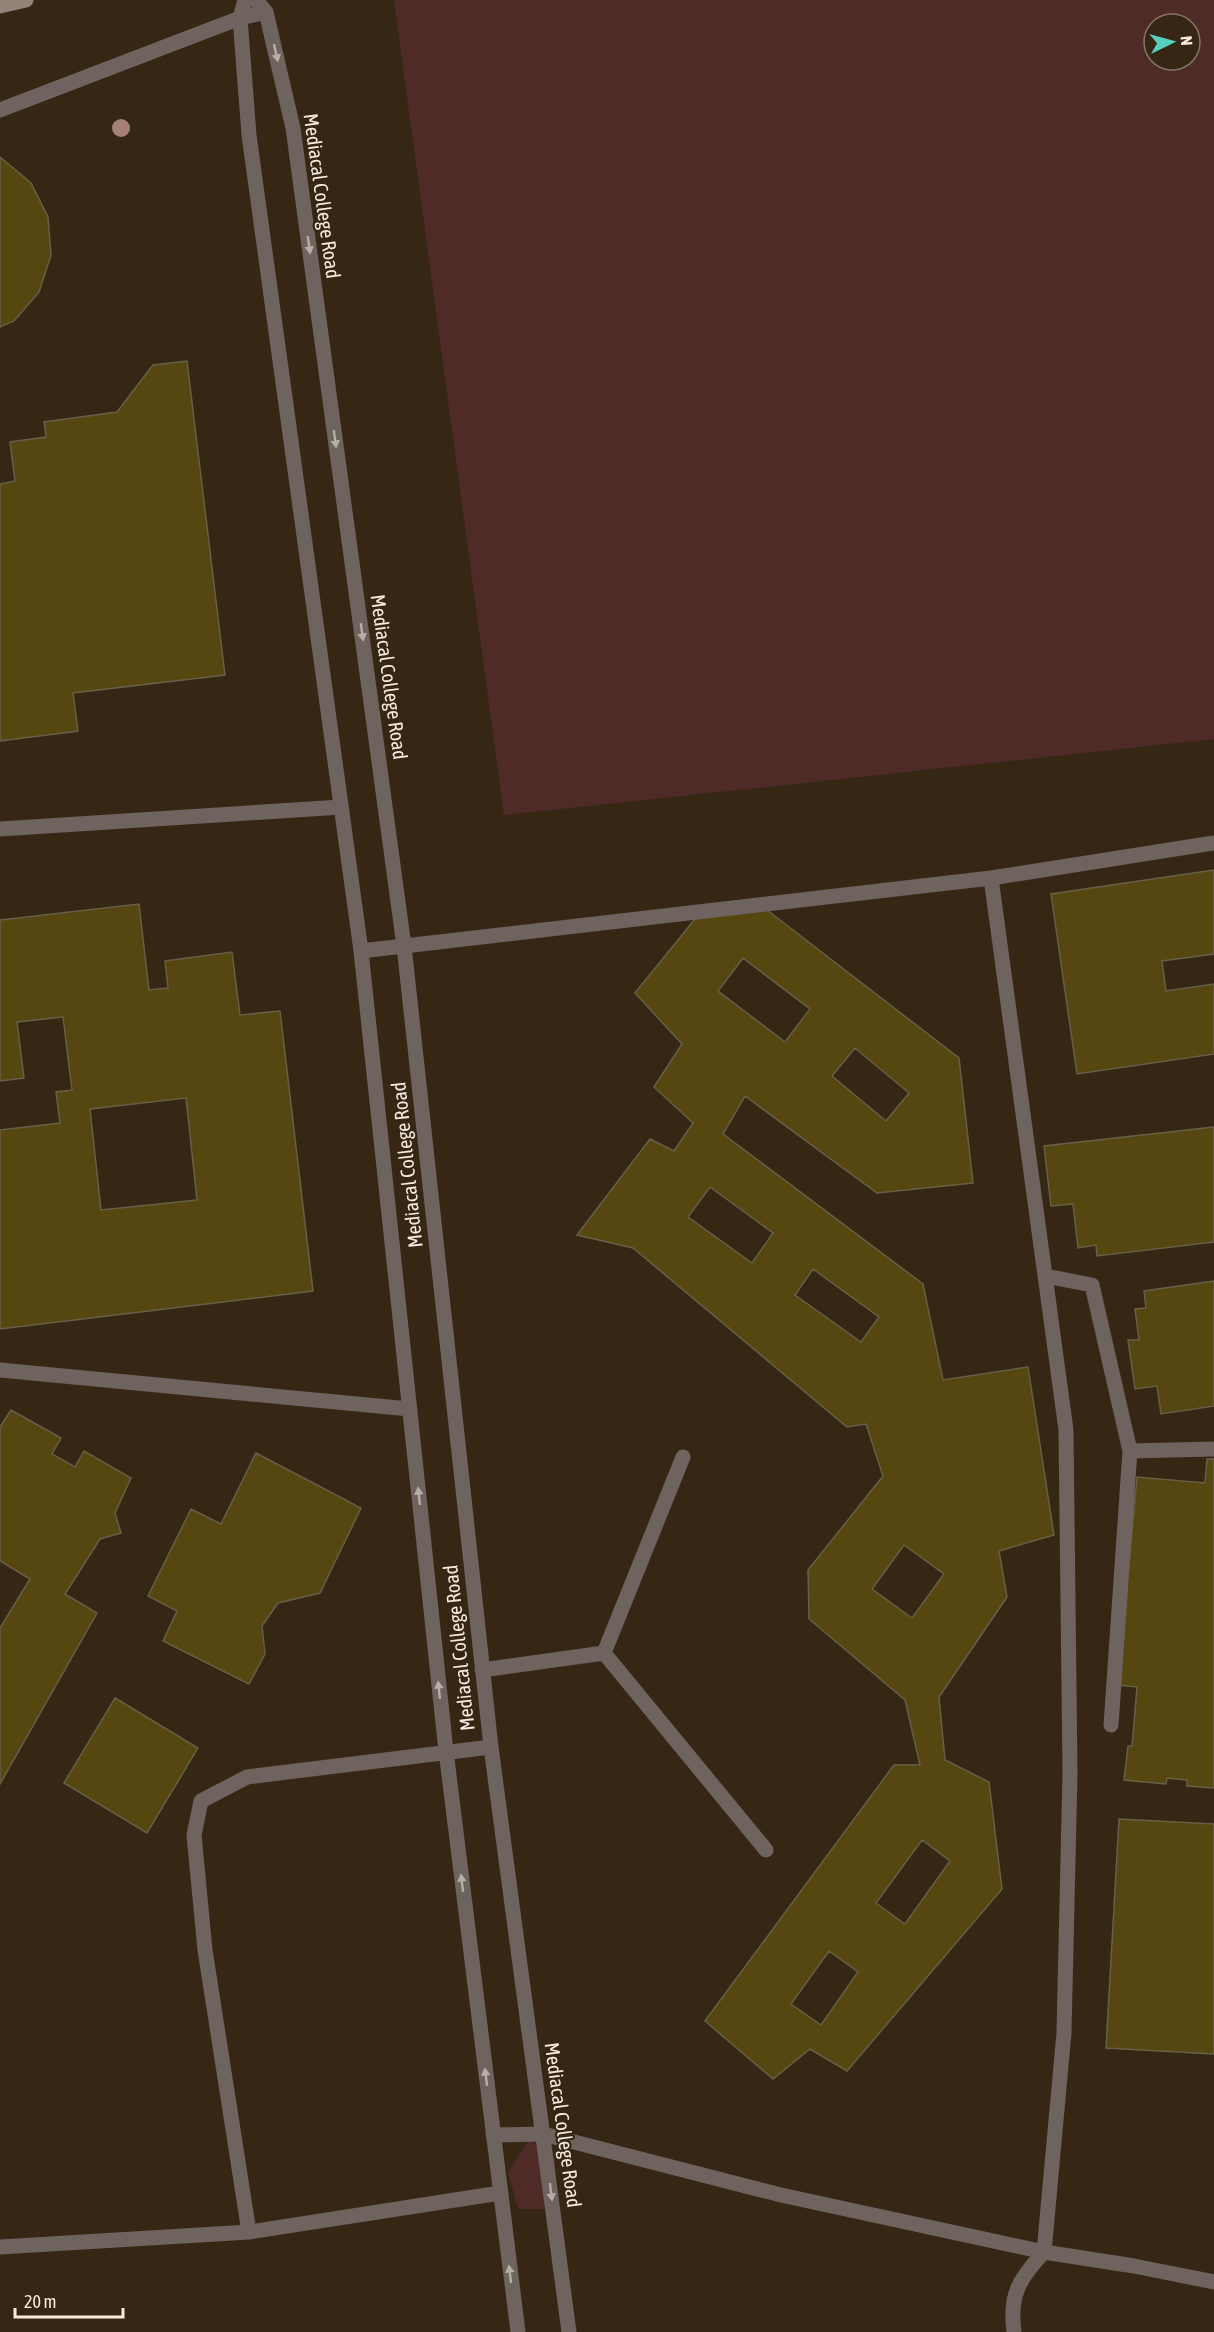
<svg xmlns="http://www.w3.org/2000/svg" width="1214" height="2332" viewBox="0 0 1214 2332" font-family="'Asap Condensed',sans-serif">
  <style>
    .green { fill: #4f2b28; fill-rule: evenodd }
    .building { fill: #564710; stroke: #675f48; stroke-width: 1.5; fill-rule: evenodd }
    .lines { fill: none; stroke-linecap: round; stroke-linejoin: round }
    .lane { stroke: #6e635e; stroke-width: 15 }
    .secondary { stroke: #95837a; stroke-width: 15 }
    .tree { fill: #a58075 }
    .oneway { fill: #b9aea6 }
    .labels { text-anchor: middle; stroke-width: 4.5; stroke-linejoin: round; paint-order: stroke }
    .street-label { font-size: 20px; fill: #f6ebe0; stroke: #362715 }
  </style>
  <rect width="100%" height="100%" fill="#362715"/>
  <path class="green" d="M394,0H1214V739L504,815ZM1154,24H1190V60H1154Z
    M529,2140L555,2156V2174L543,2209H518L508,2172Z"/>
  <path class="building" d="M0,157L31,183L48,217L51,255L39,292L14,321L0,327Z
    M187,361L225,675L73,693L78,731L0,741V484L15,481L10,442L46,437L44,422L117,412L153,365Z
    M1214,870V954L1162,961L1166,991L1214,984V1054L1077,1074L1051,894Z
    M139,904L149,990L168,988L165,961L232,952L240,1015L280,1011L313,1291L0,1329V1130L60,1123L56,1092L72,1090L63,1017L17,1022L24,1078L0,1081V920ZM186,1098L197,1200L101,1210L90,1109Z
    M767,910L959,1058L973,1183L877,1193L745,1096L723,1134L923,1284L943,1380L1028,1367L1054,1535L999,1551L1007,1597L939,1697L945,1760L989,1782L1002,1889L847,2071L810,2049L773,2079L705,2021L894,1765H920L905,1700L809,1619L808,1570L883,1476L866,1424L847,1427L633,1248L577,1235L650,1139L674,1151L693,1123L654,1087L682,1044L635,993L695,919ZM743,958L810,1009L785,1042L718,991ZM855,1048L909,1093L886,1121L832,1076ZM710,1187L773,1233L752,1263L688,1217ZM813,1269L879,1317L861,1342L795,1295ZM904,1545L944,1574L912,1618L872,1589ZM922,1840L950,1861L905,1924L876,1903ZM829,1951L858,1972L821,2025L791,2004Z
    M1214,1127V1242L1097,1256L1096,1245L1078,1248L1073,1204L1051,1206L1044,1146Z
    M1214,1281V1406L1161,1414L1157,1386L1135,1389L1128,1340H1139L1135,1309L1146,1308L1144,1291Z
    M11,1410L61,1438L52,1454L75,1467L84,1451L131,1478L115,1513L121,1533L100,1539L65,1594L97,1613L0,1784V1628L30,1579L0,1561V1427Z
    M256,1453L361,1508L320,1593L278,1603L262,1626L265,1654L249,1684L163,1641L177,1611L148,1596L191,1509L221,1524Z
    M1207,1459H1214V1788L1187,1786V1780L1167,1778L1166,1784L1124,1780L1128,1746H1132L1137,1687L1118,1685L1137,1477L1205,1483Z
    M115,1698L198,1748L147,1833L64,1783Z
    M1119,1819L1214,1824V2054L1106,2048Z"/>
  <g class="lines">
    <path class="lane" d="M245,0L240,18L249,135L361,951L446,1751L518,2332
      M256,0L266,12L293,128L404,946L491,1747L569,2332
      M0,110L240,18L266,12
      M0,829L341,807
      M991,878L1066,1430L1070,1773L1064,2033L1044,2252
      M361,951L991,878L1214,843
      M1045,1276L1092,1285L1130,1451L1111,1725
      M0,1370L410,1409
      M1130,1451L1214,1449
      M604,1653L683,1457
      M482,1670L604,1653L766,1850
      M493,2135L543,2134L781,2195L1044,2252L1134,2266L1214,2282
      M249,2232L500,2193
      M0,2247L249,2232L205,1950L194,1835L201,1801L247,1777L491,1747
      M1014,2332C1009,2295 1019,2279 1044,2252"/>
    <path class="secondary" d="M0,6L26,0"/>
  </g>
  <circle class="tree" cx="121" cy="128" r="9"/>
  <defs><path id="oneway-solid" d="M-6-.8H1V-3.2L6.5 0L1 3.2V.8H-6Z" transform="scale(1.5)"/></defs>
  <g class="oneway">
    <use href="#oneway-solid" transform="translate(276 53) rotate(77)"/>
    <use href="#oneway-solid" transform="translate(309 245) rotate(82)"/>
    <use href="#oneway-solid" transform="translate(335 439) rotate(82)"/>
    <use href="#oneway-solid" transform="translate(362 632) rotate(82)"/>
    <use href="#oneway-solid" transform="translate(419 1496) rotate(-96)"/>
    <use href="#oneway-solid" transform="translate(439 1690) rotate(-96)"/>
    <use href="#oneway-solid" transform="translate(462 1883) rotate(-97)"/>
    <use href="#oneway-solid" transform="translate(486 2077) rotate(-97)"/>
    <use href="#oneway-solid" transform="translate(551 2192) rotate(83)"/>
    <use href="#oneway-solid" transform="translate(510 2274) rotate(-97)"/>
  </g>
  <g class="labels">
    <g class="street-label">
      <text transform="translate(322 196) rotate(82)" y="7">Mediacal College Road</text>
      <text transform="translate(389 677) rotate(82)" y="7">Mediacal College Road</text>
      <text transform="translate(407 1165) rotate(-96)" y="7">Mediacal College Road</text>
      <text transform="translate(459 1648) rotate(-96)" y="7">Mediacal College Road</text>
      <text transform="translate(563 2125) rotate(82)" y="7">Mediacal College Road</text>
    </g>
  </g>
  <g transform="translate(1172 42) rotate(85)"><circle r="28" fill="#362715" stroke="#837566" stroke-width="1.5"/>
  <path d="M0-4.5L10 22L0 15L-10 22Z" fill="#58cebf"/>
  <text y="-9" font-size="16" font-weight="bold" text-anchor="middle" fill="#f6ebe0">N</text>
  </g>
  <path d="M15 2308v9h108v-9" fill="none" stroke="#f6ebe0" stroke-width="3"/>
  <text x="24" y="2308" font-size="18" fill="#f6ebe0" stroke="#362715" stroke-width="4.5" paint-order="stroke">20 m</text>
</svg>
